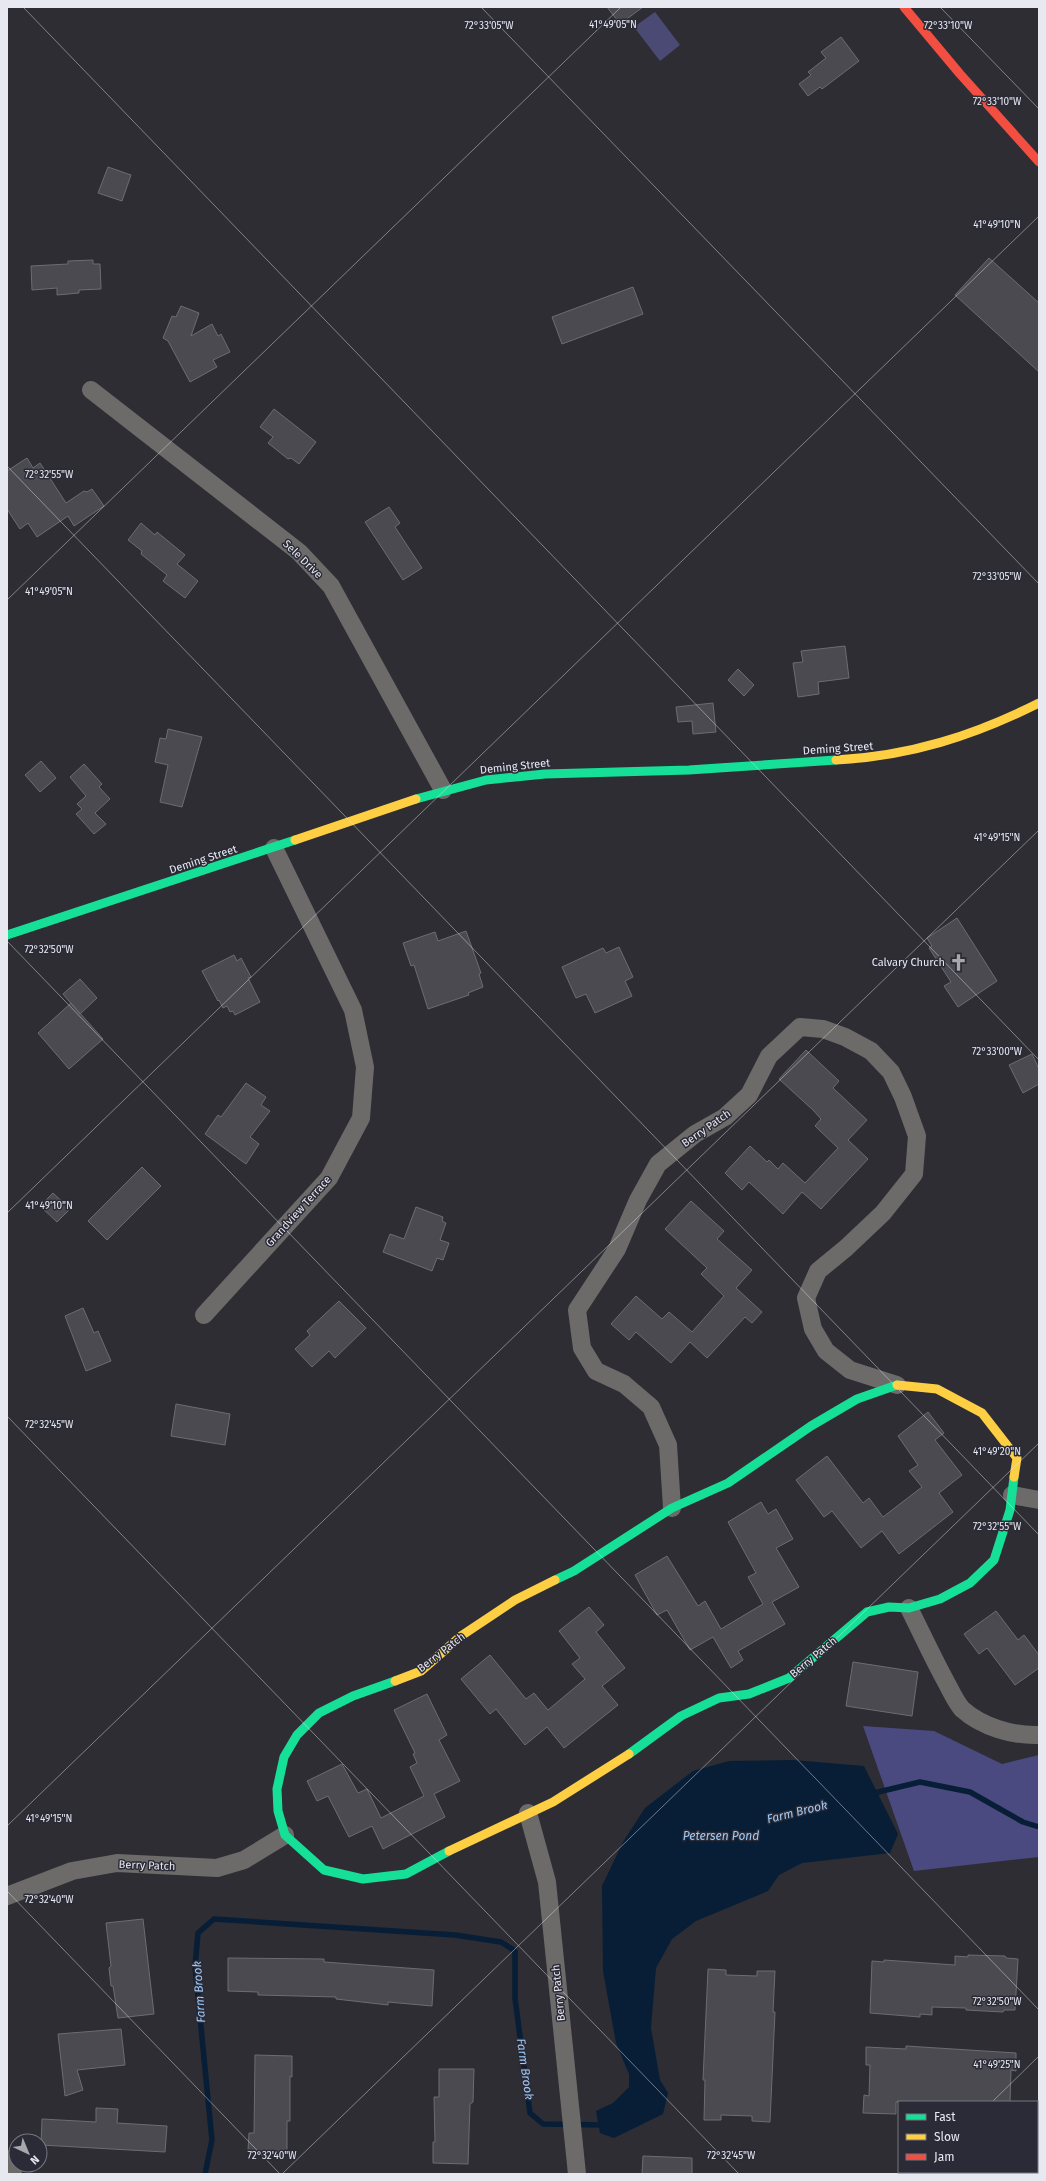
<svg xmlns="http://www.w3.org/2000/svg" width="1046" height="2181" viewBox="0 0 1046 2181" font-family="'Fira Sans',sans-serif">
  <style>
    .green { fill: #4a4a74 }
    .forest { fill: #4b4a80 }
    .water { fill: #071e36 }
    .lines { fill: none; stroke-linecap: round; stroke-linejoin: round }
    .stream { stroke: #071e36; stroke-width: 5.5 }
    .building { fill: #4a4a50; stroke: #6c6c72 }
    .street { stroke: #6c6b6a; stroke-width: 18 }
    .fast { stroke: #16e098; stroke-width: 9 }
    .slow { stroke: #ffcf43; stroke-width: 9 }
    .jam { stroke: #f24e42; stroke-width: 9 }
    .ticks { fill: none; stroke: #e8e8f0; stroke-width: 1; stroke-opacity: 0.45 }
    .labels { text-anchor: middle; stroke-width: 3; stroke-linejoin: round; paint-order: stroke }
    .street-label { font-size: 11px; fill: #e8e8f0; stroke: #2a2b36 }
    .poi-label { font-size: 11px; fill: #e8e8f0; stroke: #2a2b36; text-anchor: end }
    .water-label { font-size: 12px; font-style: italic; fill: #a1caf7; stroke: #2a2b36 }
    .ticks-label { font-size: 10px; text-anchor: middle; fill: #e8e8f0; stroke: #2a2b36; stroke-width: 3; stroke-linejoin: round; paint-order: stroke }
  </style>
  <rect width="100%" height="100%" fill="#2d2d33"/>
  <path class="green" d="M655,12L680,45L660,61L634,27Z"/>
  <path class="forest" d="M863,1726L934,1731L1002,1764L1039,1755V1857L914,1871Z"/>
  <path class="water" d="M793,1760L864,1766L898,1834L890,1853L802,1863L779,1875L768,1891L696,1921L672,1939L656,1968L651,2028L660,2080L668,2093L663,2114L614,2138L600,2133L596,2111L613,2103L629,2087V2074L616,2043L603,1971L602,1886L623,1842L645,1808L693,1771L729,1761Z"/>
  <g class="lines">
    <path class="stream" d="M870,1794L920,1782L970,1792L1023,1822L1039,1827
      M205,2174L212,2140L195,1966L198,1933L214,1919L455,1935L501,1942L515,1951V1998L530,2113L543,2124L604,2125"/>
  </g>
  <path class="building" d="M607,7H643L620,24Z
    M841,37L859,61L822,89L820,87L808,96L799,84L811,75L808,72L826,58L821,52Z
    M108,167L131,175L122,201L98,193Z
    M989,258L1039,303V372L955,295Z
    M93,260V264H100L101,289L79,290V293L57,295V288L32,290L31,266L68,264V261Z
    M633,287L643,314L562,344L552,317Z
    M181,306L199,313L191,336L212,324L218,336L221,334L230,352L213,360L217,367L190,382L168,341L163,338L172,316L176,317Z
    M274,409L316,442L299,464L291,458L288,459L268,443L273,437L260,427Z
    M27,458L33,468L40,463L66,503L84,491L87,492L92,489L104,506L74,526L68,516L37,537L28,523L20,529L7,509V471Z
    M389,507L400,523L395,527L422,568L403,580L365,522Z
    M141,523L155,535L157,532L185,555L177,564L198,581L185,598L163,581L167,575L141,554L142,551L128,540Z
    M845,646L849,678L818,682L819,694L798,697L793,663L803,662L801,651Z
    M738,669L754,685L744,696L728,680Z
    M713,703L716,732L693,734L692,721L678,722L676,707Z
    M168,729L202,737L182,807L160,802L168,765L155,762L160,738L166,739Z
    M41,761L56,778L40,792L25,775Z
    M84,764L102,784L99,787L110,799L95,813L106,824L94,834L76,814L82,809L77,804L86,796L70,777Z
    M957,918L997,981L958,1007L944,986L951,982L929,948L932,946L927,938Z
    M466,931L481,973L479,974L483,987L468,993L469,995L428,1009L414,965L411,966L403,943L435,932L438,941Z
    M619,947L633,977L625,981L632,996L595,1013L586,994L576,998L562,967L603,948L606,953Z
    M234,955L237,961L241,958L251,977L248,978L260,1002L235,1015L233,1011L230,1012L227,1006L223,1008L219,1000L218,1001L202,971Z
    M80,979L97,998L80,1014L63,994Z
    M71,1003L103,1039L69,1069L38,1033Z
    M806,1050L839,1081L833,1088L867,1120L848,1140L868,1159L821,1209L802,1192L783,1214L749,1182L742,1190L725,1173L750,1146L767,1162L769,1160L778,1169L783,1163L805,1183L838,1148L815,1126L821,1119L814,1111L779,1079Z
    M1032,1054L1039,1069V1084L1023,1093L1009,1065Z
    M246,1083L266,1097L261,1105L270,1111L250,1137L259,1144L246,1164L205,1134L218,1115L221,1117Z
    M142,1167L161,1186L107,1240L88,1221Z
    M53,1193L70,1209L57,1222L40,1206Z
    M691,1201L724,1231L717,1239L752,1270L736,1288L762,1312L752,1323L745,1317L707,1358L690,1342L671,1363L636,1332L629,1340L611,1324L636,1296L662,1319L669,1312L692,1332L724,1296L701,1274L707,1268L665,1229Z
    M416,1207L443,1217L442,1221L446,1223L440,1240L449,1243L443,1260L437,1258L432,1271L383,1252L390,1234L404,1239Z
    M339,1301L366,1328L335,1358L329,1351L312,1367L295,1349L310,1335L307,1331Z
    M83,1308L94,1333L98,1331L111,1361L86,1371L65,1316Z
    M176,1404L230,1414L225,1445L171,1436Z
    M928,1412L944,1433L935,1440L962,1475L939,1493L953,1512L899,1554L882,1531L861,1548L832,1511L824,1517L796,1480L827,1456L863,1503L869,1498L883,1517L922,1487L909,1471L918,1465L898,1436Z
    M761,1502L768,1514L776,1509L793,1539L776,1548L799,1587L772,1602L785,1624L738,1651L743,1660L731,1668L713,1637L690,1650L667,1610L657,1615L635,1575L667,1556L698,1606L705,1601L721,1629L763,1604L748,1577L756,1573L728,1522Z
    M589,1607L604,1625L596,1632L625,1668L602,1686L618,1705L564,1748L547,1727L525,1745L496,1709L490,1714L461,1679L490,1655L526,1699L534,1693L548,1710L585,1679L572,1664L580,1658L559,1631Z
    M996,1611L1018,1640L1024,1635L1039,1655V1668L1015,1685L987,1648L979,1654L964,1634Z
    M853,1662L918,1672L912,1716L846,1706Z
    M427,1694L447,1735L439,1740L460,1781L434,1794L445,1817L383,1849L372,1826L349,1837L328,1796L317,1801L307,1781L342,1764L358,1793L367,1789L381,1818L424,1796L410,1767L417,1763L413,1754L415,1753L394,1710Z
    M143,1919L154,2014L118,2018L113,1986H111L109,1968L111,1966L106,1923Z
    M968,1955L1005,1956L1006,1958L1018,1959L1015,2010H1004L1003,2012L966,2010V2008L932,2007V2015L920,2014V2017L870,2013L872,1961L884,1962V1960L955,1965V1956L968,1957Z
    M228,1958L324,1959V1962L434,1970L432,2006L388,2002V2005L336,1999V1997L258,1995V1992L228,1991Z
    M708,1969L726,1970V1975L757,1976V1971H775L773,2012H775L770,2122L752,2121V2116L721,2115V2120H704L705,2080H703Z
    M121,2029L125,2065L77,2070L83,2090L65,2096L58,2034Z
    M906,2046L1016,2053V2071L1011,2070L1010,2102H896V2114L863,2113L864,2095L869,2096L870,2065H866V2047L906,2049Z
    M255,2055L292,2056V2077L290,2076V2121H287V2152L248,2151L249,2133H254Z
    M439,2069H474L473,2102L470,2104L468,2164L433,2163V2142H435L434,2097H439Z
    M96,2108L118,2109L117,2123L167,2126L165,2152L41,2145L42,2119L96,2122Z
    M643,2156L692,2158V2174H642Z"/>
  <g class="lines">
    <path class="street" d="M91,390L299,552L331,586L443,790
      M204,1315L329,1178L361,1118L365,1067L353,1010L274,848
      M1012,1495L1039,1500
      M672,1508L668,1445L651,1407L624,1384L596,1371L582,1348L577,1310L617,1249L638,1200L658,1164L695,1134L725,1117L749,1095L769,1056L800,1027L823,1029L845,1037L871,1051L891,1072L903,1097L917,1136L914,1174L883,1213L846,1248L818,1271L806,1298L813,1329L826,1351L850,1370L897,1385
      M909,1608C921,1632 932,1656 945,1680C950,1689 955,1701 962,1709C982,1727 1013,1736 1039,1735
      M528,1813L547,1882L577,2174
      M7,1896L72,1871L117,1863L217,1868L244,1860L285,1835
      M7,2159L13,2174"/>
    <path class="fast" d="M416,799L486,780L545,774L689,770L836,760
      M7,935L295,840
      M555,1580L574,1571L672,1508L728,1483L811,1426L857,1399L897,1385
      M395,1681L353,1696L319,1713L297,1735L284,1757L277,1789L278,1811L285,1835L324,1870L363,1879L406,1874L449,1851
      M629,1754L681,1716L719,1698L749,1694L789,1678L867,1612L889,1607L909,1608L940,1599L970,1583L994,1560L1010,1510L1014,1477"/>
    <path class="slow" d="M836,760C910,756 973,736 1039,703
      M295,840L416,799
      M897,1385L937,1389L982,1413L1017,1458L1014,1477
      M395,1681L421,1671L461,1636L515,1600L555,1580
      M449,1851L553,1802L629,1754"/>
    <path class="jam" d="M904,7L960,74L1039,162"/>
  </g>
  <path class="ticks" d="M23,7L1039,1060M481,7L1039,584M940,7L1039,109M7,466L1039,1535M7,600L621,7M7,941L1039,2010M7,1213L1039,216M7,1416L739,2174M7,1826L1039,830M7,1891L280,2174M992,2102L1039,2056M282,2174L1039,1443M917,2174L919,2172"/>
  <defs>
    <symbol id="church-bare" viewBox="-9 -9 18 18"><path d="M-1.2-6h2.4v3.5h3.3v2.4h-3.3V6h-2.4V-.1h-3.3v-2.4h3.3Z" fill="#a7a7ae" stroke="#2a2b36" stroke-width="2.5" paint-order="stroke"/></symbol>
  </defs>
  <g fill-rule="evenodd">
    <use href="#church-bare" x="946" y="950" width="25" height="25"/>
  </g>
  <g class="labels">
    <g class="street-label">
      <text transform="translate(303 559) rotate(44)" y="4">Sele Drive</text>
      <text transform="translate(838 748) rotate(-4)" y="4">Deming Street</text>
      <text transform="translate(515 766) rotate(-6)" y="4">Deming Street</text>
      <text transform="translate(203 859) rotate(-18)" y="4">Deming Street</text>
      <text transform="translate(706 1128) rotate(-35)" y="4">Berry Patch</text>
      <text transform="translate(298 1211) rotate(-48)" y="4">Grandview Terrace</text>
      <text transform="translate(441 1652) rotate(-38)" y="4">Berry Patch</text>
      <text transform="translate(813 1657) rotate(-40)" y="4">Berry Patch</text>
      <text transform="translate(147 1865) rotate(2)" y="4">Berry Patch</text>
      <text transform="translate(558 1993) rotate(-96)" y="4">Berry Patch</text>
    </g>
    <g class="poi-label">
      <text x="945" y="966">Calvary Church</text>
    </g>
    <g class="water-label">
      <text transform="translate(797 1812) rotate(-14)" y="4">Farm Brook</text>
      <text x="721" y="1840">Petersen Pond</text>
      <text transform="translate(199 1992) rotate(-94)" y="4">Farm Brook</text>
      <text transform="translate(525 2069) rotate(82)" y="4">Farm Brook</text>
    </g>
  </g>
  <g class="ticks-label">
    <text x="613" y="28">41°49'05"N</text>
    <text x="489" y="29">72°33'05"W</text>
    <text x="948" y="29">72°33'10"W</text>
    <text x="997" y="105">72°33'10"W</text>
    <text x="997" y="228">41°49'10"N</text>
    <text x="49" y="478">72°32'55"W</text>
    <text x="997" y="580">72°33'05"W</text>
    <text x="49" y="595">41°49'05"N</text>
    <text x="997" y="841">41°49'15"N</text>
    <text x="49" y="953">72°32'50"W</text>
    <text x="997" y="1055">72°33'00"W</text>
    <text x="49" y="1209">41°49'10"N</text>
    <text x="49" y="1428">72°32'45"W</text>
    <text x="997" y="1455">41°49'20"N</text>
    <text x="997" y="1530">72°32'55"W</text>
    <text x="49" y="1822">41°49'15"N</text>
    <text x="49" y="1903">72°32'40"W</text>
    <text x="997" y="2005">72°32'50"W</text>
    <text x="997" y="2068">41°49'25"N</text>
    <text x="272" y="2159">72°32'40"W</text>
    <text x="731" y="2159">72°32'45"W</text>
  </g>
  <rect width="1046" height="2181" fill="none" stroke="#e8e8f0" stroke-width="16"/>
  <rect x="898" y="2101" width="140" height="72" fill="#2a2b36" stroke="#767780"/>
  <rect x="906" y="2114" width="20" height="6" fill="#16e098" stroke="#767780"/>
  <text x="934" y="2121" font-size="12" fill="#e8e8f0">Fast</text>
  <rect x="906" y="2134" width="20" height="6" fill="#ffcf43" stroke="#767780"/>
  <text x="934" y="2141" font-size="12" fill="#e8e8f0">Slow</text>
  <rect x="906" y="2154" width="20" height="6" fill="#f24e42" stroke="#767780"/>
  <text x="934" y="2161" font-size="12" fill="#e8e8f0">Jam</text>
  <g transform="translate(28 2153) rotate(136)"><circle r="19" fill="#2a2b36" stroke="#767780"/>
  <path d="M0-3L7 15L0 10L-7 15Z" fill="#a7a7ae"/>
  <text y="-6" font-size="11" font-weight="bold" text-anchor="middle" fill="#e8e8f0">N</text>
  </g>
</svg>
